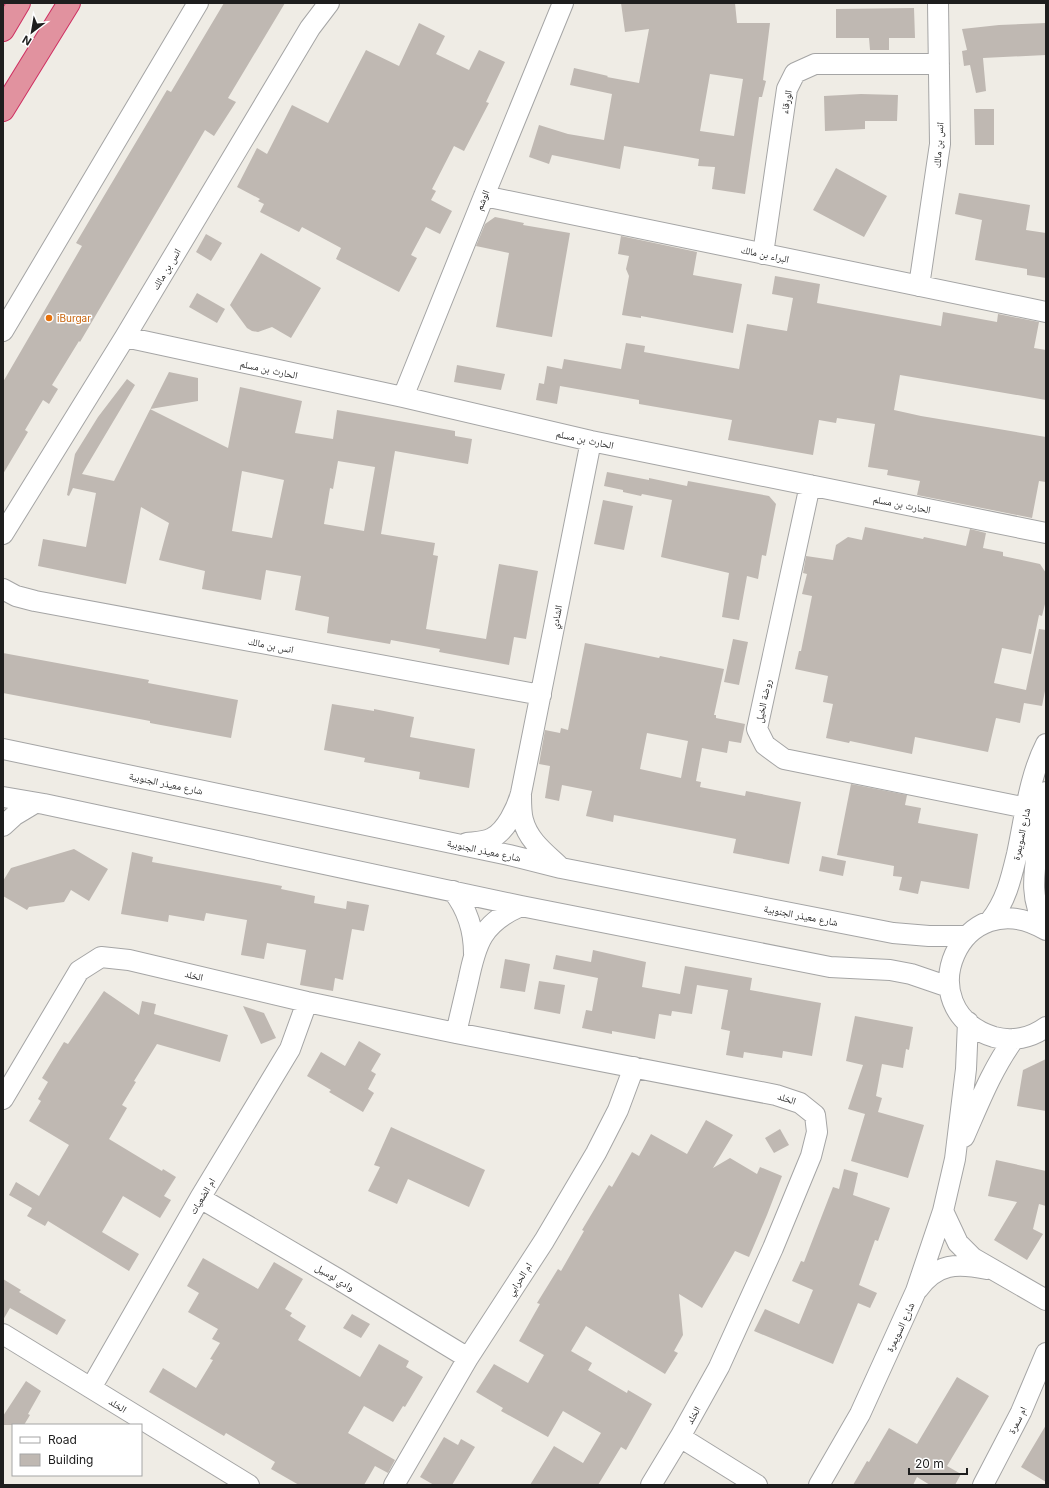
<svg xmlns="http://www.w3.org/2000/svg" width="1049" height="1488" viewBox="0 0 1049 1488" font-family="Inter,'Noto Naskh Arabic',sans-serif">
  <style>
    .building { fill: #bfb8b2; fill-rule: evenodd }
    .lines { fill: none; stroke-linecap: round; stroke-linejoin: round }
    .minor-casing { stroke: #a5a5a5; stroke-width: 22 }
    .highway-casing { stroke: #cf3062; stroke-width: 24 }
    .minor { stroke: #fff; stroke-width: 20 }
    .highway { stroke: #e1929f; stroke-width: 22 }
    .food-dot { fill: #e8710a; stroke: #fff; stroke-width: 1.5 }
    .labels { text-anchor: middle; stroke-width: 3; stroke-linejoin: round; paint-order: stroke }
    .street-label { font-size: 10px; fill: #1e1e1e; stroke: #fff }
    .food-label { font-size: 10px; fill: #c56008; stroke: #fff; text-anchor: start }
  </style>
  <rect width="100%" height="100%" fill="#efece5"/>
  <path class="building" d="M224,3H285L228,98L236,102L214,136L205,130L80,342L79,341L52,385L58,389L49,404L43,400L25,430L28,432L3,474V382L82,246L76,243L167,90L171,92Z
    M621,3H735L737,23H770L763,80L766,81L762,97H759L745,194L712,189L715,167L698,166L699,159L624,146L620,169L552,155L549,164L529,157L539,125L568,134L604,140L612,94L570,85L574,68L608,76L607,77L639,83L649,29L625,32ZM710,74L743,79L734,136L700,131Z
    M914,8L915,38H889V50H870L869,38H836V9Z
    M419,23L445,36L436,54L469,70L479,50L505,62L486,102L489,103L464,151L454,146L432,189L436,191L431,200L452,211L440,234L426,227L411,255L417,258L399,292L336,259L341,248L302,227L299,232L260,212L264,204L258,201L260,199L237,187L257,148L267,154L292,105L328,123L366,50L399,66Z
    M1046,23V55L983,58L986,91L976,93L970,65L964,66L962,51L967,50L962,29L999,25Z
    M861,94L898,95L897,121H865V129L825,131L824,96Z
    M974,109H994V145H975Z
    M836,168L887,196L864,237L813,210Z
    M959,193L1030,205L1026,230L1046,233V278L1027,275V269L975,260L982,220L955,214Z
    M495,217L524,223L523,225L570,233L552,337L496,327L509,253L476,246L485,224Z
    M206,234L222,243L211,261L196,252Z
    M621,236L697,252L693,275L742,284L733,333L641,316V318L622,315L629,276L626,269L629,256L618,254Z
    M261,253L321,288L291,338L272,327L258,332L252,331L247,328L230,305Z
    M775,276L820,284L817,303L941,326L943,312L997,322L998,314L1039,322L1034,348L1046,350V400L900,375L894,410L921,416L1046,437V482L1039,481L1032,518L917,495L920,481L887,475L888,470L868,467L875,424L837,418L836,423L819,420L813,455L728,440L732,420L639,404V400L560,386L557,404L536,400L539,383L544,384L547,366L562,369L564,359L621,369L626,343L645,346L644,352L739,369L747,324L787,331L793,298L772,294Z
    M197,293L225,309L217,323L189,307Z
    M457,365L505,374L501,390L454,382Z
    M169,372L198,378V401L150,409L228,448L240,387L302,401L295,433L333,439L337,410L455,431V436L472,439L468,464L395,451L381,534L435,543L433,555L438,556L426,629L486,639L499,564L538,571L526,639L514,637L509,665L439,652L440,649L391,640L390,644L327,633L329,617L295,610L301,576L266,570L261,600L202,589L205,571L159,560L169,523L141,507L126,584L38,566L43,539L86,547L96,493L73,488L69,496L67,495L75,454L98,417L127,379L135,385L82,474L114,481ZM338,461L375,467L364,531L324,524L330,488L333,489ZM242,471L284,480L272,538L232,531Z
    M607,472L649,480V478L687,486L688,481L769,496L776,504L766,556L762,555L758,579L747,576L739,620L722,617L729,573L661,557L672,500L642,494L641,496L623,492V490L604,486Z
    M603,500L633,506L624,550L594,544Z
    M865,527L923,539L924,537L966,546L970,529L986,533L983,548L1003,552V556L1040,564L1046,573V600L1042,616L1039,615L1031,654L1002,648L994,683L1026,690L1039,629L1046,630V686L1042,706L1024,703L1020,723L996,718L988,752L915,737L912,754L850,741L849,743L826,738L833,704L823,702L828,676L795,669L799,651H801L812,596L802,594L807,574L803,573L806,556L833,560L836,545L848,537L862,540Z
    M733,639L748,642L739,685L724,682Z
    M585,643L659,658L660,656L724,669L714,715H716V718L745,724L741,743L729,741L727,753L702,748L696,781L701,782L700,787L745,796L746,791L801,802L789,864L733,853L736,839L614,815L613,822L586,816L592,791L562,785L559,801L545,798L550,766L539,764L545,730L560,733L561,728L568,730ZM647,733L688,741L681,778L640,769Z
    M3,653L149,680L148,683L238,700L231,738L150,723V721L3,693Z
    M332,704L374,711V709L414,717L410,737L475,749L469,788L419,779L420,772L364,762L365,758L324,750Z
    M851,784L907,795L905,805L921,808L918,823L978,834L969,889L921,881L918,894L899,890L902,877L893,876L894,866L837,855Z
    M74,849L108,869L89,901L71,890L64,902L29,907L27,910L3,896V881L11,868Z
    M132,852L153,857L152,862L282,886L281,889L315,896L314,903L346,909L347,901L369,905L364,931L352,929L343,980L335,978L333,991L300,985L306,950L267,943L264,959L241,955L247,920L206,913L204,921L169,915L168,922L121,914Z
    M822,856L846,861L843,876L819,871Z
    M593,950L646,962L642,987L680,994L685,966L752,978L750,990L821,1003L812,1056L783,1051L782,1058L744,1052L743,1058L726,1055L730,1031L721,1029L728,990L697,985L692,1014L672,1011L671,1016L659,1014L655,1039L612,1031V1034L582,1028L586,1010L592,1011L598,978L553,969L556,955L591,962Z
    M505,959L530,964L525,992L500,988Z
    M539,981L565,985L560,1014L534,1009Z
    M104,991L139,1015L142,1001L156,1004L154,1014L228,1035L220,1062L157,1044L134,1081L136,1082L122,1105L127,1108L109,1139L162,1171L163,1169L176,1177L164,1196L171,1200L160,1218L123,1196L102,1232L139,1254L129,1271L48,1221L45,1226L27,1216L32,1208L9,1195L16,1182L39,1196L69,1145L29,1121L41,1101L38,1099L48,1082L42,1078L64,1042L68,1044Z
    M243,1006L264,1013L276,1038L261,1044Z
    M855,1016L913,1027L909,1050L906,1049L903,1068L882,1064L876,1096L882,1098L878,1112L924,1125L908,1178L851,1161L865,1114L848,1109L863,1065L846,1061Z
    M359,1041L381,1054L371,1071L376,1074L368,1089L374,1093L363,1112L329,1092L331,1090L307,1076L321,1052L345,1066Z
    M1046,1059V1111L1017,1106L1023,1070Z
    M706,1120L733,1135L713,1168L730,1158L757,1174L760,1167L782,1176L767,1215L749,1257L735,1251L702,1308L679,1294L683,1335L674,1351L678,1353L665,1374L586,1326L571,1351L592,1363L588,1370L627,1393L628,1390L652,1404L626,1450L621,1447L598,1485H530L554,1446L583,1463L601,1433L563,1411L548,1437L501,1411L503,1408L476,1392L494,1364L528,1383L544,1355L519,1341L540,1304L537,1303L558,1269L561,1271L584,1231L582,1230L609,1185L612,1187L632,1152L639,1156L651,1134L687,1154Z
    M391,1127L485,1170L469,1207L408,1179L397,1204L368,1191L380,1167L374,1165Z
    M780,1129L789,1145L774,1153L765,1138Z
    M996,1160L1046,1171V1206L1039,1204L1033,1229L1043,1234L1027,1260L994,1240L1017,1202L988,1196Z
    M844,1169L858,1173L853,1195L890,1208L878,1241L875,1240L859,1285L877,1293L870,1308L858,1303L833,1364L754,1331L765,1309L799,1324L813,1290L792,1281L801,1261L804,1262L833,1187L839,1189Z
    M203,1258L258,1289L274,1262L303,1279L285,1309L292,1313L290,1316L306,1326L298,1340L360,1377L379,1344L409,1361L406,1367L423,1377L405,1407L403,1406L393,1422L364,1406L348,1433L395,1460L388,1473L375,1466L364,1485H299L271,1469L275,1462L226,1433L224,1436L149,1392L163,1368L196,1388L213,1360L210,1359L220,1343L212,1339L218,1329L188,1312L199,1293L187,1286Z
    M3,1279L21,1290L19,1292L66,1320L57,1335L10,1308L3,1320Z
    M352,1314L370,1324L361,1338L343,1328Z
    M957,1377L989,1396L947,1466L961,1474L955,1485H930L917,1477L913,1485H853L867,1461L869,1462L889,1428L917,1444Z
    M26,1381L41,1391L28,1414L30,1415L24,1425H3V1416Z
    M1046,1425V1482L1021,1467Z
    M444,1437L458,1445L461,1439L475,1447L452,1485H434L420,1477Z"/>
  <g class="lines">
    <defs>
      <path id="minor" d="M484,196L1046,312
        M763,254L787,89L795,73L815,64H939
        M919,286L940,144L938,3
        M3,331L198,3
        M125,337L403,397L591,441L1046,533
        M403,397L484,196L563,3
        M810,485L757,729L765,745L784,759L1027,808
        M3,534L125,337L310,28L329,3
        M3,589L16,596L35,601L541,695
        M3,749L509,855L561,868L893,933L929,936H966
        M1046,792C1043,810 1041,827 1038,845C1034,873 1029,900 1046,926
        M521,795C521,803 521,813 523,820C528,840 544,852 559,866
        M3,797L44,804L521,906L830,967L890,970L911,974L949,987
        M3,826L15,815L35,803
        M467,843C475,842 485,842 492,838C506,831 517,808 521,793L591,441
        M453,891C468,910 474,930 474,954
        M990,921C1006,901 1011,879 1017,854C1025,817 1029,777 1046,744
        M1046,930C960,879 906,1010 994,1037C1012,1042 1031,1038 1046,1027
        M456,1033C460,1016 464,999 468,982C476,943 482,923 521,906
        M3,1099L79,971L101,957L129,960L307,1002L456,1033L776,1095L800,1103L815,1115L817,1132L811,1156L773,1248L719,1367L680,1437L651,1485
        M964,1137C979,1103 992,1069 1014,1039
        M200,1198L338,1279L468,1358
        M943,1211L958,1243L973,1258L1046,1300
        M918,1289C937,1263 957,1263 987,1269
        M3,1334L249,1485
        M91,1388L200,1198L290,1049L307,1002
        M680,1437L757,1485
        M394,1485L468,1358L544,1241L596,1153L618,1110L634,1067
        M819,1485L860,1414L916,1291L943,1211L955,1159L966,1069L968,1022
        M983,1485L1021,1412L1046,1353"/>
      <path id="highway" d="M3,30L19,3
        M3,110L69,3"/>
    </defs>
    <use href="#minor" class="minor-casing"/>
    <use href="#highway" class="highway-casing"/>
    <use href="#minor" class="minor"/>
    <use href="#highway" class="highway"/>
  </g>
  <circle class="food-dot" cx="49" cy="318" r="4"/>
  <g class="labels">
    <g class="street-label">
      <text transform="translate(786 102) rotate(-80)" y="4">الورقاء</text>
      <text transform="translate(938 145) rotate(-86)" y="4">انس بن مالك</text>
      <text transform="translate(482 200) rotate(-68)" y="4">الوشم</text>
      <text transform="translate(765 254) rotate(12)" y="4">البراء بن مالك</text>
      <text transform="translate(166 269) rotate(-59)" y="4">انس بن مالك</text>
      <text transform="translate(269 369) rotate(12)" y="4">الحارث بن مسلم</text>
      <text transform="translate(585 439) rotate(12)" y="4">الحارث بن مسلم</text>
      <text transform="translate(902 504) rotate(11)" y="4">الحارث بن مسلم</text>
      <text transform="translate(556 617) rotate(-79)" y="4">الشادي</text>
      <text transform="translate(271 645) rotate(11)" y="4">انس بن مالك</text>
      <text transform="translate(763 701) rotate(-78)" y="4">روضة الخيل</text>
      <text transform="translate(166 783) rotate(12)" y="4">شارع معيذر الجنوبية</text>
      <text transform="translate(1021 834) rotate(-78)" y="4">شارع السويمرة</text>
      <text transform="translate(484 850) rotate(12)" y="4">شارع معيذر الجنوبية</text>
      <text transform="translate(801 915) rotate(11)" y="4">شارع معيذر الجنوبية</text>
      <text transform="translate(194 975) rotate(13)" y="4">الخلد</text>
      <text transform="translate(787 1098) rotate(18)" y="4">الخلد</text>
      <text transform="translate(202 1196) rotate(-59)" y="4">ام الضعيات</text>
      <text transform="translate(335 1277) rotate(31)" y="4">وادي لوسيل</text>
      <text transform="translate(519 1279) rotate(-57)" y="4">ام الحرابي</text>
      <text transform="translate(900 1327) rotate(-65)" y="4">شارع السويمرة</text>
      <text transform="translate(118 1405) rotate(32)" y="4">الخلد</text>
      <text transform="translate(693 1415) rotate(-61)" y="4">الخلد</text>
      <text transform="translate(1017 1420) rotate(-64)" y="4">ام سمرة</text>
    </g>
    <g class="food-label">
      <text x="57" y="322">iBurgar</text>
    </g>
  </g>
  <rect width="1049" height="1488" fill="none" stroke="#1e1e1e" stroke-width="8"/>
  <rect x="12" y="1424" width="130" height="52" fill="#ffffff" stroke="#a5a5a5"/>
  <rect x="20" y="1437" width="20" height="6" fill="#ffffff" stroke="#a5a5a5"/>
  <text x="48" y="1444" font-size="12" fill="#1e1e1e">Road</text>
  <rect x="20" y="1454" width="20" height="12" fill="#bfb8b2" stroke="#a5a5a5"/>
  <text x="48" y="1464" font-size="12" fill="#1e1e1e">Building</text>
  <g transform="translate(32 32) rotate(211)" stroke="#ffffff" stroke-width="3" paint-order="stroke">
  <path d="M0-3L7 15L0 10L-7 15Z" fill="#1e1e1e"/>
  <text y="-6" font-size="11" font-weight="bold" text-anchor="middle" fill="#1e1e1e">N</text>
  </g>
  <path d="M909 1468v6h58v-6" fill="none" stroke="#1e1e1e" stroke-width="2"/>
  <text x="915" y="1468" font-size="12" fill="#1e1e1e" stroke="#ffffff" stroke-width="3" paint-order="stroke">20 m</text>
</svg>
